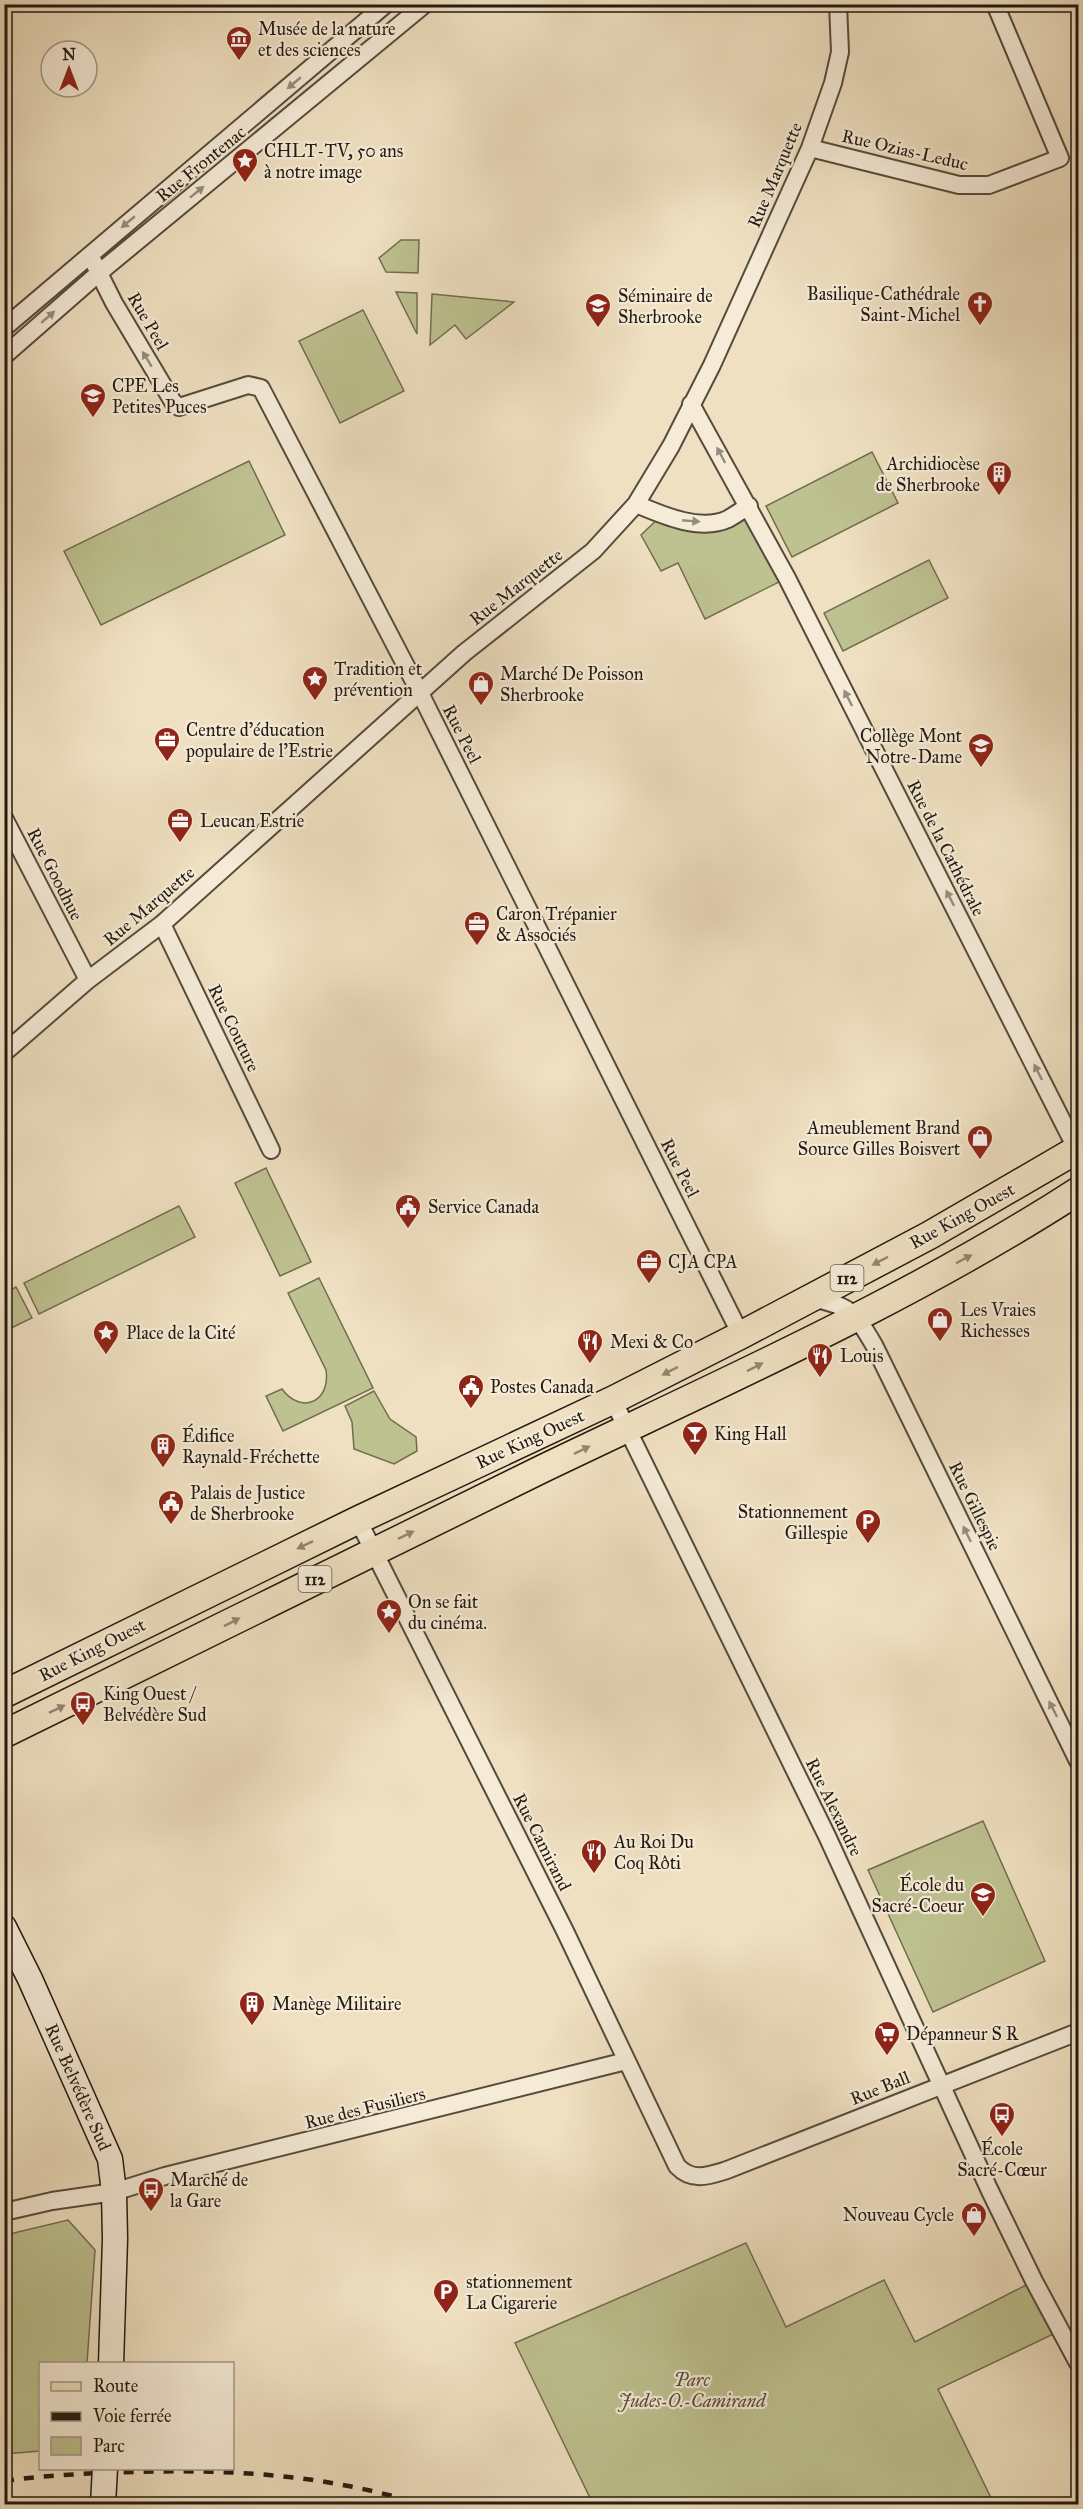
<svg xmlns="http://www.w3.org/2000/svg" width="1083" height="2509" viewBox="0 0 1083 2509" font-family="'IM FELL Great Primer',serif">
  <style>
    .green { fill: #bec190; stroke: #706d50; stroke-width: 1.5 }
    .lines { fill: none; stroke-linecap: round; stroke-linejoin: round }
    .minor-casing { stroke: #564b3d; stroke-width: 20 }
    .secondary-casing { stroke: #231911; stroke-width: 27 }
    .primary-casing { stroke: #231911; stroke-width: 30 }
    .minor { stroke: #f5ebd7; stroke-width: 16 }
    .secondary { stroke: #f5ebd7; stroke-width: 24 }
    .primary { stroke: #efe0c1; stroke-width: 27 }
    .rail { stroke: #231911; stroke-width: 4.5; stroke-dasharray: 10 10; stroke-linecap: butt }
    .secondary-bridge-casing { stroke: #231911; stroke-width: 27; stroke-linecap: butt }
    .secondary-bridge { stroke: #f5ebd7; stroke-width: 24 }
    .oneway { fill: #968c7e }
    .oneway2 { fill: #938672 }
    .labels { text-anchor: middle; stroke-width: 4.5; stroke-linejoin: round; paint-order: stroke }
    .shield { fill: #f5ebd7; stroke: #62584c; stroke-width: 1.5 }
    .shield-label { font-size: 16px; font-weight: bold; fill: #231911 }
    .poi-label { font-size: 18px; fill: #231911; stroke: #f5ebd7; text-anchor: start }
    .street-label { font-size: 18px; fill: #231911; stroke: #f5ebd7 }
    .park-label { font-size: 18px; font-style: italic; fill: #524b37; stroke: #f5ebd7 }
  </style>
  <rect width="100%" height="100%" fill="#efe0c1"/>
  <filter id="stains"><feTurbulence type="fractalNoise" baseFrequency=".00333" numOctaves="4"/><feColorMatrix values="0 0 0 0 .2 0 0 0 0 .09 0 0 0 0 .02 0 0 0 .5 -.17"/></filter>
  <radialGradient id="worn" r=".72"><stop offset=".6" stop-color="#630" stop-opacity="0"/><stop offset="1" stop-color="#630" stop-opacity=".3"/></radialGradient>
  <path class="green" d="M401,240H419L418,273L386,272L379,258Z
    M396,292L417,293V334Z
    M432,294L514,302L466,339L455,325L430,345Z
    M363,310L404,391L340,423L299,341Z
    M872,452L898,503L792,557L766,506Z
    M249,461L285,535L101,625L64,551Z
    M749,506L787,578L705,619L678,563L661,571L641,535L662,515L691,523Z
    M929,560L948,598L843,651L824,613Z
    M266,1168L311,1262L280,1276L235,1183Z
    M179,1206L195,1237L39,1314L24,1283Z
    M319,1278L373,1388L283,1431L266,1396L282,1389C301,1415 331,1402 326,1370L288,1293Z
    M16,1287L32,1318L5,1331V1293Z
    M374,1391L390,1419L416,1437L417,1451L394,1464L354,1449L352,1422L345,1406Z
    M983,1821L1045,1961L933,2012L868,1870Z
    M68,2220L95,2250L87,2363L40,2364V2451L5,2454V2235Z
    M746,2243L786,2327L884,2280L915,2342L1034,2281L1062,2330L938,2389L994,2504H593L515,2343Z"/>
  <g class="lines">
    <defs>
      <path id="minor" d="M810,148L959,185H989L1060,158L995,4
        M90,255L114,303L173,402L179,407L248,385L261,388L420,693L741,1335
        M4,328L386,4
        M4,356L100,272L425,4
        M691,404L787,578L1078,1152
        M636,504C662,515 700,532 728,519C735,515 742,510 749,506
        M4,818L88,980
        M162,924L271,1150
        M4,1053L88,980L162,924L464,653L593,551L636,504L671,446L712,365L810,148L833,83L840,52L838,4
        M811,1298C850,1306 854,1311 874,1345L1078,1761
        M613,1400L827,1836L990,2191L1034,2281L1078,2363
        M358,1520L565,1931L677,2166C692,2182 708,2176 727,2170L1078,2032
        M4,2212L52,2201L114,2192L165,2176L626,2061"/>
      <path id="secondary" d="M4,1927L30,1979L110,2159L114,2192L115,2239L111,2364"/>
      <path id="primary" d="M4,1694L358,1520L613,1400L741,1335L930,1235L1078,1149
        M4,1734C184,1647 362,1556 542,1469C723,1382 910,1300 1078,1191"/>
    </defs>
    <use href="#minor" class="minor-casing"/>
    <use href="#secondary" class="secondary-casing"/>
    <use href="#primary" class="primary-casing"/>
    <use href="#minor" class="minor"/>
    <use href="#secondary" class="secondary"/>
    <use href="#primary" class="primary"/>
    <path class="rail" d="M4,2481C48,2475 92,2473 136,2472C232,2469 328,2475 420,2504"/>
    <defs>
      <path id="secondary-bridge" d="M103,2504L105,2468"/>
    </defs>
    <use href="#secondary-bridge" class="secondary-bridge-casing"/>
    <use href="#secondary-bridge" class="secondary-bridge"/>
  </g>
  <defs><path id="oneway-solid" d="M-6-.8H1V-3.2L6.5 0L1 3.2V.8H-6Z" transform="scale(1.5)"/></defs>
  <g class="oneway">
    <use href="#oneway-solid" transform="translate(294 83) rotate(140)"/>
    <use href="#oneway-solid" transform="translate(197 192) rotate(-39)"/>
    <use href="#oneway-solid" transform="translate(128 222) rotate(140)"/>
    <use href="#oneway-solid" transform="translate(48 317) rotate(-41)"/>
    <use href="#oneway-solid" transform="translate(147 359) rotate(-121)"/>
    <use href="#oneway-solid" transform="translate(721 455) rotate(-118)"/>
    <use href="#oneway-solid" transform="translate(691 521) rotate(5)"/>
    <use href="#oneway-solid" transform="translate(848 698) rotate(-117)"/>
    <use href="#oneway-solid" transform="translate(950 898) rotate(-117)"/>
    <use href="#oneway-solid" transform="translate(1038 1072) rotate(-117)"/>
    <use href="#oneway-solid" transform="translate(967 1534) rotate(-116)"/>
    <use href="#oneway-solid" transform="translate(1053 1709) rotate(-117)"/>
  </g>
  <g class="oneway2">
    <use href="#oneway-solid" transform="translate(964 1259) rotate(-28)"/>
    <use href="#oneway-solid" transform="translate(880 1261) rotate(153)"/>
    <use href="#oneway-solid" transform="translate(755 1367) rotate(-27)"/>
    <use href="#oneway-solid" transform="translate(670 1371) rotate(153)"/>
    <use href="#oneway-solid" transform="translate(582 1450) rotate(-26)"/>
    <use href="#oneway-solid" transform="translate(406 1535) rotate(-26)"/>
    <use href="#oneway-solid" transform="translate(305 1545) rotate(154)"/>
    <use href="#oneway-solid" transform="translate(232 1622) rotate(-27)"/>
    <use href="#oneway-solid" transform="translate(57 1709) rotate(-26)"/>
  </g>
  <defs>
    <symbol id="museum-pin" viewBox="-11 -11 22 30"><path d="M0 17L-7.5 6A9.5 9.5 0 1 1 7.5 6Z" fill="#8f2418" stroke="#f5ebd7"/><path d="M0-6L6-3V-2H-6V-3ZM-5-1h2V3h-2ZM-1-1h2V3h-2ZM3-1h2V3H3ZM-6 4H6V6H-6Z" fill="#fff"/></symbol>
    <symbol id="sight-pin" viewBox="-11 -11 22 30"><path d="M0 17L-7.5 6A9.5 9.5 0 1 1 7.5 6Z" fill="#8f2418" stroke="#f5ebd7"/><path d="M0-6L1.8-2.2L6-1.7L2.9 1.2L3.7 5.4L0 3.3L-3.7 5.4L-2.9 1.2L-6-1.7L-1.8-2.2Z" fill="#fff"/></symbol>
    <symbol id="church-pin" viewBox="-11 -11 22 30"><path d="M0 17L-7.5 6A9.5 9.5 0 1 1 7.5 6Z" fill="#8f2418" stroke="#f5ebd7"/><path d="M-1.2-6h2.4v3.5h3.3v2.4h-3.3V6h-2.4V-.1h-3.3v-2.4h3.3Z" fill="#fff"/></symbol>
    <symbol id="university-pin" viewBox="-11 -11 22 30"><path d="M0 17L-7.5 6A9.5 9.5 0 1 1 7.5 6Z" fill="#8f2418" stroke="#f5ebd7"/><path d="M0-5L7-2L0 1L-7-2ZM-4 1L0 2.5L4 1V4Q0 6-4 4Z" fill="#fff"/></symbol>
    <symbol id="school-pin" viewBox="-11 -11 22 30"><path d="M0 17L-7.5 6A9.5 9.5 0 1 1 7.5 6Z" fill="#8f2418" stroke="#f5ebd7"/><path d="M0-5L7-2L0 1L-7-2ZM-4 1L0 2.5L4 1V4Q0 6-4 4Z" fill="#fff"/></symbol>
    <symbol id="building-pin" viewBox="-11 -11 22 30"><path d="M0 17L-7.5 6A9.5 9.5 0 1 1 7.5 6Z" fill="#8f2418" stroke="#f5ebd7"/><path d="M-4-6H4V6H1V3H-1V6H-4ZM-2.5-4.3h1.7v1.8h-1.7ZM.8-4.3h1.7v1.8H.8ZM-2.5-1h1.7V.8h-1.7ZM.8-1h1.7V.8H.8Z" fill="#fff"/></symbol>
    <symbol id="shop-pin" viewBox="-11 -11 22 30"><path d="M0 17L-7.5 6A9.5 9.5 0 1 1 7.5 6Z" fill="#8f2418" stroke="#f5ebd7"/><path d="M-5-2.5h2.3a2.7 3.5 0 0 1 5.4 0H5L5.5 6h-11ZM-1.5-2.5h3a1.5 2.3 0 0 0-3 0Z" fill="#fff"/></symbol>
    <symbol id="office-pin" viewBox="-11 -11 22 30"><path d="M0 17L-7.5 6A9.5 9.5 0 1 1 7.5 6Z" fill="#8f2418" stroke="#f5ebd7"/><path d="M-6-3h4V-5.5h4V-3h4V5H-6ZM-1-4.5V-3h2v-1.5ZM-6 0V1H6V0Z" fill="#fff"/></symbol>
    <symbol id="civic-pin" viewBox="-11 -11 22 30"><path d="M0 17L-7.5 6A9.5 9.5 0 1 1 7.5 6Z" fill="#8f2418" stroke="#f5ebd7"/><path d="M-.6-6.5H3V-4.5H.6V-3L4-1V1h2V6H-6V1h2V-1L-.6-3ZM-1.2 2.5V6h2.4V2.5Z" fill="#fff"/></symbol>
    <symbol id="restaurant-pin" viewBox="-11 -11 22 30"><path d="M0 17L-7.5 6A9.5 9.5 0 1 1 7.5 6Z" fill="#8f2418" stroke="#f5ebd7"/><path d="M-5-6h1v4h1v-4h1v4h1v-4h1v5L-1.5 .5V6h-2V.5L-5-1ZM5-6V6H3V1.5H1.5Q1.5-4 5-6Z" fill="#fff"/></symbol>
    <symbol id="bar-pin" viewBox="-11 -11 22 30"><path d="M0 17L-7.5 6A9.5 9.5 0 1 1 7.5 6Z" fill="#8f2418" stroke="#f5ebd7"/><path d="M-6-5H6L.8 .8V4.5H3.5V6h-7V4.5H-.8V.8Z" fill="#fff"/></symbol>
    <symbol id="parking-pin" viewBox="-11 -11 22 30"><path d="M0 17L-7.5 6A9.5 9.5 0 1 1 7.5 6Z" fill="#8f2418" stroke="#f5ebd7"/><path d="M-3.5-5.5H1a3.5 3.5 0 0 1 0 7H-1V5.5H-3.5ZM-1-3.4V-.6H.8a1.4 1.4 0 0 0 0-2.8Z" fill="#fff"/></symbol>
    <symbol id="bus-pin" viewBox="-11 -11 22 30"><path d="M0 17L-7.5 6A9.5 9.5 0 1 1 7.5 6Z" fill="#8f2418" stroke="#f5ebd7"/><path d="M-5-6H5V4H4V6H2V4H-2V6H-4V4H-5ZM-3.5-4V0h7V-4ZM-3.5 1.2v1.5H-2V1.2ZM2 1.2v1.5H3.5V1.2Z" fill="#fff"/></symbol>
    <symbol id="supermarket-pin" viewBox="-11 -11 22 30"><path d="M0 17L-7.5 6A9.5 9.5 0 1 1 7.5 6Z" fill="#8f2418" stroke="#f5ebd7"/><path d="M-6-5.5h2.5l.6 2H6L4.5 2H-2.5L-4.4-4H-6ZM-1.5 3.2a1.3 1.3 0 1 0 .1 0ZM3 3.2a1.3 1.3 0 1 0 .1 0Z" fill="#fff"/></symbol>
  </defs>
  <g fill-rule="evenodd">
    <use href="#museum-pin" x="224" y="24" width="30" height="40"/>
    <use href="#sight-pin" x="230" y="146" width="30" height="40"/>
    <use href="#church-pin" x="965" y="289" width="30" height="40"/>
    <use href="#university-pin" x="583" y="291" width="30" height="40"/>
    <use href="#school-pin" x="78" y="381" width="30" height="40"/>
    <use href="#building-pin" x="984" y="459" width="30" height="40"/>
    <use href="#sight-pin" x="300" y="664" width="30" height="40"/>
    <use href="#shop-pin" x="466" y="669" width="30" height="40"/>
    <use href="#office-pin" x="152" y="725" width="30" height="40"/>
    <use href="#school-pin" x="966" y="731" width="30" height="40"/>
    <use href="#office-pin" x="165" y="806" width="30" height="40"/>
    <use href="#office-pin" x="462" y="909" width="30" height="40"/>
    <use href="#shop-pin" x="965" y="1123" width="30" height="40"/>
    <use href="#civic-pin" x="393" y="1192" width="30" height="40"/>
    <use href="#office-pin" x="634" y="1247" width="30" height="40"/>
    <use href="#shop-pin" x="925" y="1305" width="30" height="40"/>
    <use href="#sight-pin" x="91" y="1318" width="30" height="40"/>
    <use href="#restaurant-pin" x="575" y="1327" width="30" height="40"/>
    <use href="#restaurant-pin" x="805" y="1341" width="30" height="40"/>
    <use href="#civic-pin" x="456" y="1372" width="30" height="40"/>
    <use href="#bar-pin" x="680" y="1419" width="30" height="40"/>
    <use href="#building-pin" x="148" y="1431" width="30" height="40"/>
    <use href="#civic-pin" x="156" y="1488" width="30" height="40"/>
    <use href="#parking-pin" x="853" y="1507" width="30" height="40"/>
    <use href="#sight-pin" x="374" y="1597" width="30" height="40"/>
    <use href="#bus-pin" x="68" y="1689" width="30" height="40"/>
    <use href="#restaurant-pin" x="579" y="1837" width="30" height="40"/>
    <use href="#school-pin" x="968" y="1880" width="30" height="40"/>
    <use href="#building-pin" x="237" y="1989" width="30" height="40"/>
    <use href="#supermarket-pin" x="872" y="2019" width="30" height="40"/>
    <use href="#bus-pin" x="987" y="2100" width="30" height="40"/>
    <use href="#bus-pin" x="136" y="2175" width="30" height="40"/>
    <use href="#shop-pin" x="959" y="2200" width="30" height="40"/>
    <use href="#parking-pin" x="431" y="2277" width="30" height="40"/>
  </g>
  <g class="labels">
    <g class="shield">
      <rect x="830.5" y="1265" width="33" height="26" rx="4.5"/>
      <rect x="298.5" y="1566" width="33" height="26" rx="4.5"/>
    </g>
    <g class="shield-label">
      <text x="847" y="1284">112</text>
      <text x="315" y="1585">112</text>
    </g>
    <g class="poi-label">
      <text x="258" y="35">Musée de la nature<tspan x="258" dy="21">et des sciences</tspan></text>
      <text x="264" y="157">CHLT-TV, 50 ans<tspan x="264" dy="21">à notre image</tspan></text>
      <text x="960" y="300" text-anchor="end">Basilique-Cathédrale<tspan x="960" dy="21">Saint-Michel</tspan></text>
      <text x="618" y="302">Séminaire de<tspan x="618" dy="21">Sherbrooke</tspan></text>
      <text x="112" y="392">CPE Les<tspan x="112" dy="21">Petites Puces</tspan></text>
      <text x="980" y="470" text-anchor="end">Archidiocèse<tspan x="980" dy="21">de Sherbrooke</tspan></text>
      <text x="334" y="675">Tradition et<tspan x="334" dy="21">prévention</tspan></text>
      <text x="500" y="680">Marché De Poisson<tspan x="500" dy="21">Sherbrooke</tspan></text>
      <text x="186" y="736">Centre d'éducation<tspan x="186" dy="21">populaire de l'Estrie</tspan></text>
      <text x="962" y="742" text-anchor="end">Collège Mont<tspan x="962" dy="21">Notre-Dame</tspan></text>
      <text x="200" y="827">Leucan Estrie</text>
      <text x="496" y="920">Caron Trépanier<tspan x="496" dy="21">&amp; Associés</tspan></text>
      <text x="960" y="1134" text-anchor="end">Ameublement Brand<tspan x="960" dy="21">Source Gilles Boisvert</tspan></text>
      <text x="428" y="1213">Service Canada</text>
      <text x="668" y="1268">CJA CPA</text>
      <text x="960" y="1316">Les Vraies<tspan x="960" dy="21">Richesses</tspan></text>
      <text x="126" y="1339">Place de la Cité</text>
      <text x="610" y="1348">Mexi &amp; Co</text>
      <text x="840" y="1362">Louis</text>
      <text x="490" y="1393">Postes Canada</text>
      <text x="714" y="1440">King Hall</text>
      <text x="182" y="1442">Édifice<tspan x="182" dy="21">Raynald-Fréchette</tspan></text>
      <text x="190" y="1499">Palais de Justice<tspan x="190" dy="21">de Sherbrooke</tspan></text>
      <text x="848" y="1518" text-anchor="end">Stationnement<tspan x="848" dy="21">Gillespie</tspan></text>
      <text x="408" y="1608">On se fait<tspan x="408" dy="21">du cinéma.</tspan></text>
      <text x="103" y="1700">King Ouest /<tspan x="103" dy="21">Belvédère Sud</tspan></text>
      <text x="614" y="1848">Au Roi Du<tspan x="614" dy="21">Coq Rôti</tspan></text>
      <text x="964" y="1891" text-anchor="end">École du<tspan x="964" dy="21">Sacré-Coeur</tspan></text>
      <text x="272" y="2010">Manège Militaire</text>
      <text x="906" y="2040">Dépanneur S R</text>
      <text x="1002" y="2155" text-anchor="middle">École<tspan x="1002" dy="21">Sacré-Cœur</tspan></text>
      <text x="170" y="2186">Marché de<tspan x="170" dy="21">la Gare</tspan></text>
      <text x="954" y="2221" text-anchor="end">Nouveau Cycle</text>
      <text x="466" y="2288">stationnement<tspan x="466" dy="21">La Cigarerie</tspan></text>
    </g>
    <g class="street-label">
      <text transform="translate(905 150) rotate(13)" y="6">Rue Ozias-Leduc</text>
      <text transform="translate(201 164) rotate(-39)" y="6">Rue Frontenac</text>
      <text transform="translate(775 175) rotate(-67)" y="6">Rue Marquette</text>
      <text transform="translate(148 321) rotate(60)" y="6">Rue Peel</text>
      <text transform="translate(516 587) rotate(-38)" y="6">Rue Marquette</text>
      <text transform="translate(462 734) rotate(63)" y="6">Rue Peel</text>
      <text transform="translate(946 848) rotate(63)" y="6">Rue de la Cathédrale</text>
      <text transform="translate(55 874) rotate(63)" y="6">Rue Goodhue</text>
      <text transform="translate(149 906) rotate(-40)" y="6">Rue Marquette</text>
      <text transform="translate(234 1028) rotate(64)" y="6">Rue Couture</text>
      <text transform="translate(680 1168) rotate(63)" y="6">Rue Peel</text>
      <text transform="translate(962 1216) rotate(-29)" y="6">Rue King Ouest</text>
      <text transform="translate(530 1439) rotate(-25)" y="6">Rue King Ouest</text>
      <text transform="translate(975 1506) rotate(64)" y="6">Rue Gillespie</text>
      <text transform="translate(92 1650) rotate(-27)" y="6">Rue King Ouest</text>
      <text transform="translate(834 1807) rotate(64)" y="6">Rue Alexandre</text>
      <text transform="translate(542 1842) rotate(63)" y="6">Rue Camirand</text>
      <text transform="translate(78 2087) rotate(66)" y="6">Rue Belvédère Sud</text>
      <text transform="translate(880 2088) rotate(-22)" y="6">Rue Ball</text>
      <text transform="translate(365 2108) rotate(-14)" y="6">Rue des Fusiliers</text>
    </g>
    <g class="park-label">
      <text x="692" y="2386">Parc<tspan x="692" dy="21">Judes-O.-Camirand</tspan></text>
    </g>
  </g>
  <rect width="1083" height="2509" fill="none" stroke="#efe0c1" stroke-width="24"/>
  <rect x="6" y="6" width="1071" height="2497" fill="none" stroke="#231911" stroke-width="3"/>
  <rect x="12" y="12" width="1059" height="2485" fill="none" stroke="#231911" stroke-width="1.5"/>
  <rect x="39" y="2362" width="195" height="108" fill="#f5ebd7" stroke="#a19788" stroke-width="1.5"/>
  <rect x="51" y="2382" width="30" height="9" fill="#efe0c1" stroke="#a19788" stroke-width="1.5"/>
  <text x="93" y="2392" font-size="18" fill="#231911">Route</text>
  <rect x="51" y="2412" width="30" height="9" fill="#231911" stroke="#a19788" stroke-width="1.5"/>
  <text x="93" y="2422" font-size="18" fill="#231911">Voie ferrée</text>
  <rect x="51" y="2437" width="30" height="18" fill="#bec190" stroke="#a19788" stroke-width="1.5"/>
  <text x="93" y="2452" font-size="18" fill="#231911">Parc</text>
  <g transform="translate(69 69)"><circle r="28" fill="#f5ebd7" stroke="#a19788" stroke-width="1.5"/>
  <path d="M0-4.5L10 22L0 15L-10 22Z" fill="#8f2418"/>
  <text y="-9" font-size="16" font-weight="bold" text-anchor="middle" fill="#231911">N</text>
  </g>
  <rect width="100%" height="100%" filter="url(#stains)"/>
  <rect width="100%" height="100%" fill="url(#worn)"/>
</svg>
